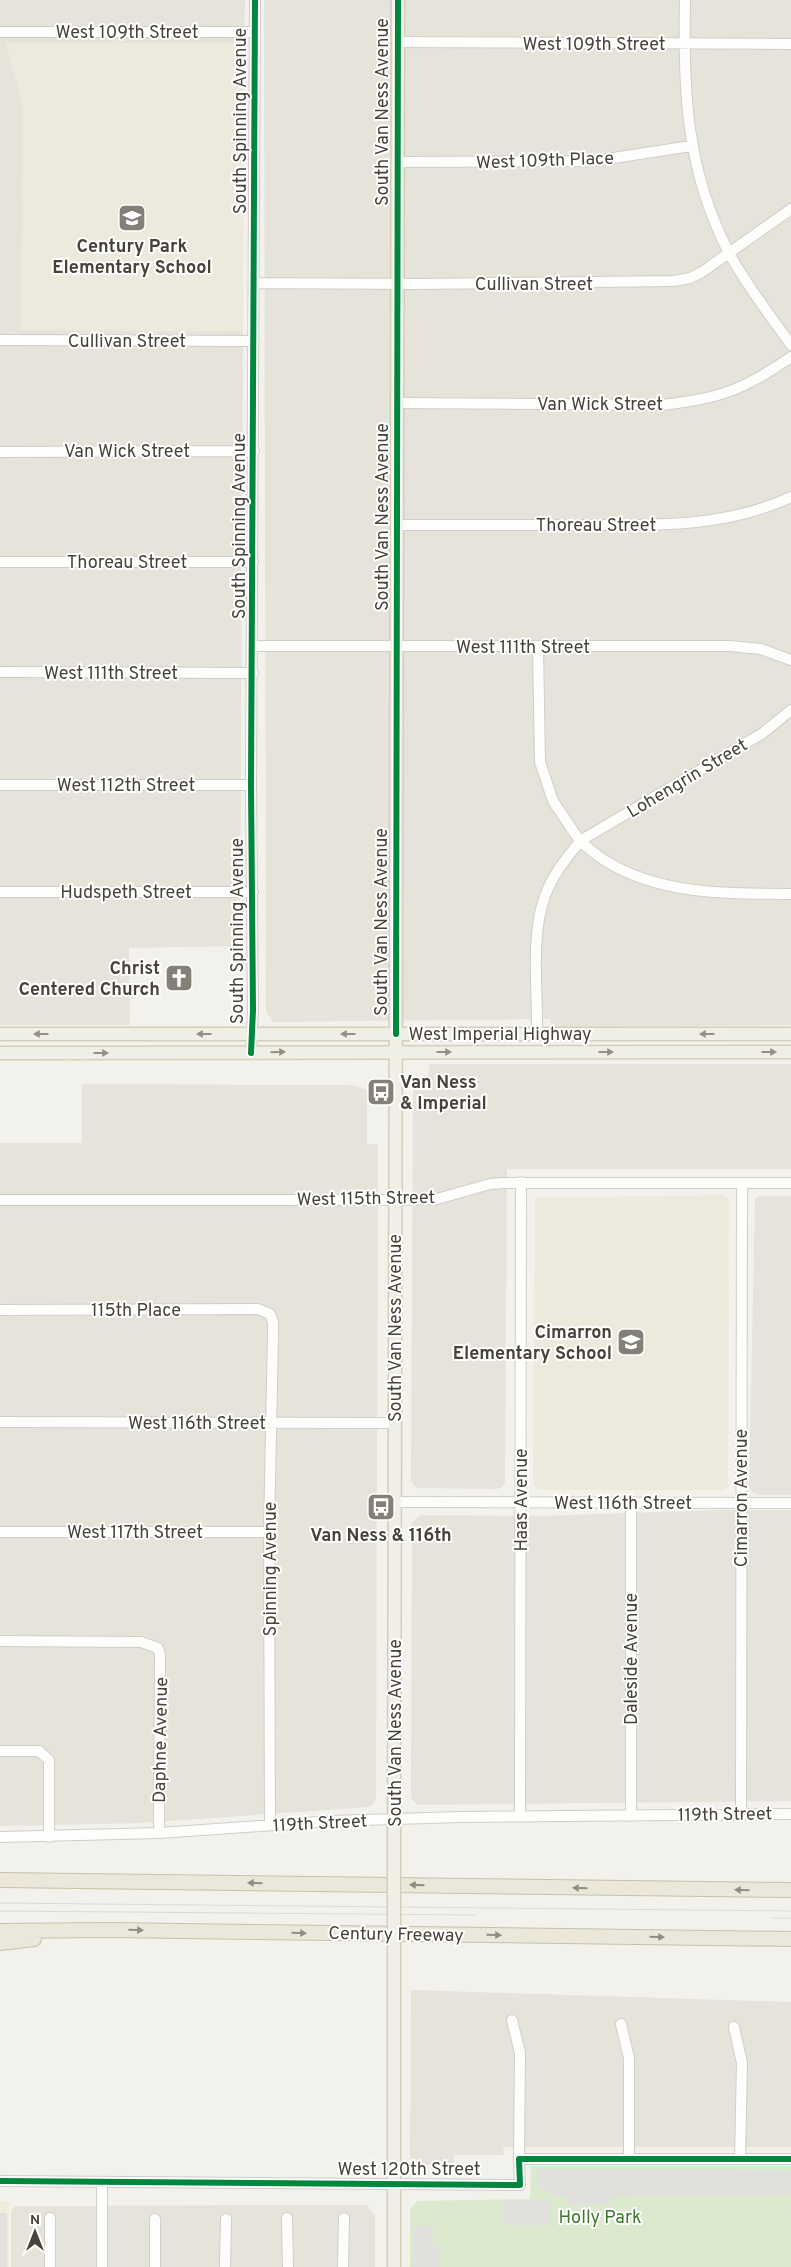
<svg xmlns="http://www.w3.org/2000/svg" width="791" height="2267" viewBox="0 0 791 2267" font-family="Overpass,sans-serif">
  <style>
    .residential { fill: #e5e3da }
    .commercial { fill: #f0ebdd }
    .education { fill: #eceadc }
    .green { fill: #dbeace }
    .parking { fill: #e1e0dc }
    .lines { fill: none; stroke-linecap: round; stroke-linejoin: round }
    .minor-casing { stroke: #d0cec9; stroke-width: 12 }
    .major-casing { stroke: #d3cfba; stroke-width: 15 }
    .highway-casing { stroke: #c8c1a9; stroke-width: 16 }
    .minor { stroke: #fdfdfc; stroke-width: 10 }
    .major { stroke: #f0efe5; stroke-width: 12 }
    .highway { stroke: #ebe8db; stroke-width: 14 }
    .tram { stroke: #dadad9; stroke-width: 1 }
    .major-bridge-casing { stroke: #d3cfba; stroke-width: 15; stroke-linecap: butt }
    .major-bridge { stroke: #f0efe5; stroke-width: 12 }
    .cycleway-casing { stroke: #fff; stroke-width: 9 }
    .cycleway { stroke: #00873e; stroke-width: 6 }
    .oneway { fill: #939086 }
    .oneway2 { fill: #918d81 }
    .labels { text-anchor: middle; stroke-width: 4; stroke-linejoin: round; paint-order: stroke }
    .street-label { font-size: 18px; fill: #474338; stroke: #fff }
    .poi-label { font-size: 18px; font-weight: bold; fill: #474338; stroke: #fff }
    .park-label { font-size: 18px; fill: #3f762e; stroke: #fff }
  </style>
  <rect width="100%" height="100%" fill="#f2f1ec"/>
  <path class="residential" d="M0,0H245L244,43H6L23,105L21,330L243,331L240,946L129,948L130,1025H0Z
    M264,0H791V1025L552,1027L550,1019L273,1022L266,1012Z
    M430,1064H791V1169H507L505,1482L502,1487L497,1489L419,1488L414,1486L411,1479L413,1085H427Z
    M82,1084L353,1085L367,1090V1144H378L376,1798L373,1804L368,1807L142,1823L0,1826V1143H82Z
    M759,1196H791V1495H758L751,1491L749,1487L755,1199Z
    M720,1510H791V1801L419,1805L415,1803L411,1798L412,1522L421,1515L538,1516Z
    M411,1990L791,2002V2147H503L504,2155H454V2165H421L410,2157Z
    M366,2205L375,2215V2267H11V2211L15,2206Z"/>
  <path class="commercial" d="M0,2201H9V2267H0Z"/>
  <path class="education" d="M6,43H244L243,331L21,330L23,105Z
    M725,1195L729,1199L728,1485L724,1490H539L535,1488L533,1484L535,1198Z"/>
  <path class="green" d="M531,2166H791V2267H410V2210L417,2201L530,2199Z"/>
  <path class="parking" d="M537,2169L791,2171V2195L612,2196V2205H568V2197L555,2196L538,2186Z
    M503,2200H550V2225H502Z
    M0,2213H7V2267H0Z
    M414,2226H434V2246H442V2267H413Z"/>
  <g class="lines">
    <defs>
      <path id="minor" d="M685,0C683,91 686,170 729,253C746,285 770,315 791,345
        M0,32H255
        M398,42L791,44
        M397,162L594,161L691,146
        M254,283L414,284L674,281L690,278L702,272L791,209
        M0,340L254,341
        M397,403L661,405C718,399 744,390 791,357
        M0,452L254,451
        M397,525C456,525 516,525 575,525C649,525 722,529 791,497
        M0,562H253
        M253,646H730L761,649L791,660
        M0,672L253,673
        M791,710L763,733L580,841C588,848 596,855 604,860C659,895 729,894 791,894
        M0,785H251
        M0,892H253
        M537,1034C538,991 530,937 545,896C552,875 567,858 580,841L553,801L540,762L538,647
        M251,1053L253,1010L251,785L255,0
        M0,1200H395L437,1199L490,1184L504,1183H791
        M0,1310L258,1309L270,1314L273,1322V1332L269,1532L270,1825
        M0,1422L395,1423
        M395,1502L791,1503
        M0,1532H269
        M0,1641L141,1642L158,1648L160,1655L159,1833
        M0,1751H39L49,1760V1837
        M741,1814L742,1183
        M631,1816V1503
        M520,1817L521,1182
        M0,1837L159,1833L331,1821L460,1817L791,1814
        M512,2020L520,2053L519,2159
        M621,2024L629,2058V2159
        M734,2027L742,2063L740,2159
        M0,2181L520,2185L519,2159H791
        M102,2182V2267
        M50,2218V2267
        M287,2218L288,2267
        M155,2267V2219
        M225,2267L226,2219
        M343,2267L344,2218"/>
      <path id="major" d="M0,1034H791
        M0,1053L791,1052
        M394,1846L398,0
        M394,2267V1964"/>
      <path id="highway" d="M0,1880L791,1890
        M0,1931L108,1930L791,1939
        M0,1943L34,1939"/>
    </defs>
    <use href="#minor" class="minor-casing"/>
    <use href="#major" class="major-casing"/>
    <use href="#highway" class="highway-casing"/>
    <use href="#minor" class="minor"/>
    <use href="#major" class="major"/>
    <use href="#highway" class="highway"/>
    <path class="tram" d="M0,1903L791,1911
      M0,1911L477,1915
      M772,1918H791"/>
    <defs>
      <path id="major-bridge" d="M394,1964V1846"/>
    </defs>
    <use href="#major-bridge" class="major-bridge-casing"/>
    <use href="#major-bridge" class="major-bridge"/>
    <defs>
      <path id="cycleway" d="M396,1034L398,0
        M251,1053L253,1010L251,785L255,0
        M0,2181L520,2185L519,2159H791"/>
    </defs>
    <use href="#cycleway" class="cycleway-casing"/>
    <use href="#cycleway" class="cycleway"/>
  </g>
  <defs><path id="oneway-solid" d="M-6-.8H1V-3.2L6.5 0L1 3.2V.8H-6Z" transform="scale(1.25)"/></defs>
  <g class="oneway">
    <use href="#oneway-solid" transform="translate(41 1034) rotate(-180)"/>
    <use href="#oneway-solid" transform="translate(204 1034) rotate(-180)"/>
    <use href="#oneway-solid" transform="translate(348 1034) rotate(180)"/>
    <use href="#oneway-solid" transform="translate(707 1034) rotate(180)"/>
    <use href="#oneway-solid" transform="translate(278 1052) rotate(-1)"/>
    <use href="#oneway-solid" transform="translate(444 1052)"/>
    <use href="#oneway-solid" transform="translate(606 1052)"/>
    <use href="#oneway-solid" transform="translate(769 1052)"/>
    <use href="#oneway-solid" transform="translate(101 1053)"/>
  </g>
  <g class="oneway2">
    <use href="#oneway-solid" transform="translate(255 1883) rotate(-179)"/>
    <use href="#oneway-solid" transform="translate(417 1885) rotate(-179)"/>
    <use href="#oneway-solid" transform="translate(580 1888) rotate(-179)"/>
    <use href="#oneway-solid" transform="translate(742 1890) rotate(-179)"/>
    <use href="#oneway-solid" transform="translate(136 1930) rotate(1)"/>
    <use href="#oneway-solid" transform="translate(299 1933) rotate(1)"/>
    <use href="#oneway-solid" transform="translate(494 1935) rotate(1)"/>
    <use href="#oneway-solid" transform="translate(657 1937) rotate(1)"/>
  </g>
  <defs>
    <symbol id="school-square" viewBox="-11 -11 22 22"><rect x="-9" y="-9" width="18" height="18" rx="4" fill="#838077" stroke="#fff"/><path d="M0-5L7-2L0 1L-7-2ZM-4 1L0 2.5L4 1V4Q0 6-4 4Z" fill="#fff"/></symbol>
    <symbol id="church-square" viewBox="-11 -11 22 22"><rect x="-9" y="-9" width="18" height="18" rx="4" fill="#838077" stroke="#fff"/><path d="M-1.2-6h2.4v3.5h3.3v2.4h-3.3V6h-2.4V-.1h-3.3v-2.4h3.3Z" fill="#fff"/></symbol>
    <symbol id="bus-square" viewBox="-11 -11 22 22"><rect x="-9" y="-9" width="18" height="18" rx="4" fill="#838077" stroke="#fff"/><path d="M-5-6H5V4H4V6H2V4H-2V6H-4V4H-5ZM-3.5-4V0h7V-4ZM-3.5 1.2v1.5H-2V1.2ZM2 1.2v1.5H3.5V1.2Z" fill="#fff"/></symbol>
  </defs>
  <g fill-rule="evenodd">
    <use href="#school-square" x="116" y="202" width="32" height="32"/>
    <use href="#church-square" x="163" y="962" width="32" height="32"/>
    <use href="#bus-square" x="365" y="1076" width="32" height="32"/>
    <use href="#school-square" x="615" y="1326" width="32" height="32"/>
    <use href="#bus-square" x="365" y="1491" width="32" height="32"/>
  </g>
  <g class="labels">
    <g class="street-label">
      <text x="127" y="38">West 109th Street</text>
      <text x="594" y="50">West 109th Street</text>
      <text transform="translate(382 112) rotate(-90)" y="6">South Van Ness Avenue</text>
      <text transform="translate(240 121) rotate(-90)" y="6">South Spinning Avenue</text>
      <text transform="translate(545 160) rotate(-2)" y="6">West 109th Place</text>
      <text x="534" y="290">Cullivan Street</text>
      <text x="127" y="347">Cullivan Street</text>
      <text x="600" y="410">Van Wick Street</text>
      <text x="127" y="457">Van Wick Street</text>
      <text transform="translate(382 517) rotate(-90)" y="6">South Van Ness Avenue</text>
      <text x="596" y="531">Thoreau Street</text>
      <text transform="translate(239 526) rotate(-90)" y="6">South Spinning Avenue</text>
      <text x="127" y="568">Thoreau Street</text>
      <text x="523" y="653">West 111th Street</text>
      <text x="111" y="679">West 111th Street</text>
      <text transform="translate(687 778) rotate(-31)" y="6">Lohengrin Street</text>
      <text x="126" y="791">West 112th Street</text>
      <text x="126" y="898">Hudspeth Street</text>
      <text transform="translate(381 922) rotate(-90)" y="6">South Van Ness Avenue</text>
      <text transform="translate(237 931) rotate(-90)" y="6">South Spinning Avenue</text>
      <text x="500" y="1040">West Imperial Highway</text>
      <text transform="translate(366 1198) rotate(-1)" y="6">West 115th Street</text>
      <text x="136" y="1316">115th Place</text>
      <text transform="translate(395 1328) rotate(-90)" y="6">South Van Ness Avenue</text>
      <text x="197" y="1429">West 116th Street</text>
      <text transform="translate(741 1498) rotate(-90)" y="6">Cimarron Avenue</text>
      <text transform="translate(521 1500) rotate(-90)" y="6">Haas Avenue</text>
      <text x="623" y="1509">West 116th Street</text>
      <text x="135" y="1538">West 117th Street</text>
      <text transform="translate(270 1569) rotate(-90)" y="6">Spinning Avenue</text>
      <text transform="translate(631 1659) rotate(-90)" y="6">Daleside Avenue</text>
      <text transform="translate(395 1733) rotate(-90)" y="6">South Van Ness Avenue</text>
      <text transform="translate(160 1740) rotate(-89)" y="6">Daphne Avenue</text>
      <text transform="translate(725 1814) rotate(-1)" y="6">119th Street</text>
      <text transform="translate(320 1823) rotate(-3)" y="6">119th Street</text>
      <text transform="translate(396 1934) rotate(1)" y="6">Century Freeway</text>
      <text x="409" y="2175">West 120th Street</text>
    </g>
    <g class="poi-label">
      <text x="132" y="252">Century Park<tspan x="132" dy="21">Elementary School</tspan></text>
      <text x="160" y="974" text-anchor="end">Christ<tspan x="160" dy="21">Centered Church</tspan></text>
      <text x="400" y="1088" text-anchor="start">Van Ness<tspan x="400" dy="21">&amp; Imperial</tspan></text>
      <text x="612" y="1338" text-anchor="end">Cimarron<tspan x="612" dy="21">Elementary School</tspan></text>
      <text x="381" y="1541">Van Ness &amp; 116th</text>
    </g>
    <g class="park-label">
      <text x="600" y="2223">Holly Park</text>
    </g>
  </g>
  <g transform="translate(35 2232)" stroke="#ffffff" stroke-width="4" paint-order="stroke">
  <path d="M0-4L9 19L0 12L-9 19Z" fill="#474338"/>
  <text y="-8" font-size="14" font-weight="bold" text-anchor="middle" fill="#474338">N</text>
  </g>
</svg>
